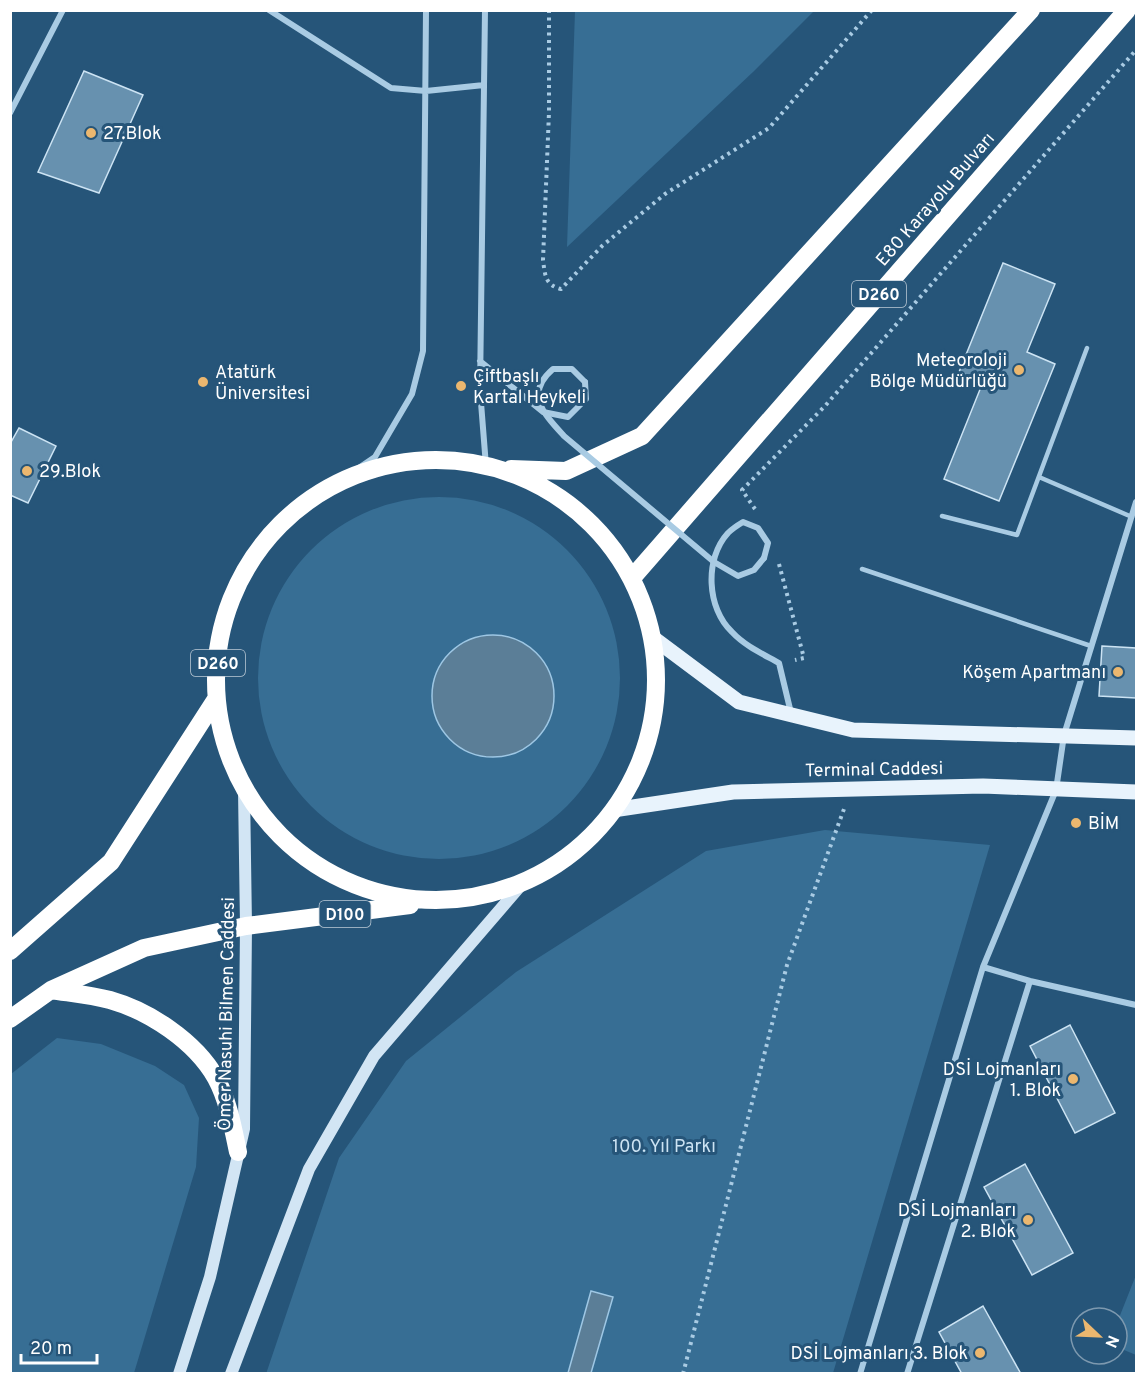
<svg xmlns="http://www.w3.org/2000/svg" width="1147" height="1384" viewBox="0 0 1147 1384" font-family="Overpass,sans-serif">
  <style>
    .green { fill: #376e94 }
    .water { fill: #5b7e97; stroke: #9ec7e4; stroke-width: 1.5 }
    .building { fill: #6791af; stroke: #cce3f3; stroke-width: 1.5 }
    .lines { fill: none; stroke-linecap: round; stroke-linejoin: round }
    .path { stroke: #a9cbe3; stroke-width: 4; stroke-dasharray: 3 4.5; stroke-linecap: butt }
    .lane { stroke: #a9cbe3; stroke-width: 4.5 }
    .street { stroke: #a9cbe3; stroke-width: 6 }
    .secondary { stroke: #d2e5f4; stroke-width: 12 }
    .primary { stroke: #e8f3fc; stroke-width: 15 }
    .highway { stroke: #fff; stroke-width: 18 }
    .street-bridge { stroke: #a9cbe3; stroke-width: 6 }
    .poi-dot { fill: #ebb76f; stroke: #265579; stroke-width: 2 }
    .labels { text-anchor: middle; stroke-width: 6; stroke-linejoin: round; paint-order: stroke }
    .shield { fill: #265579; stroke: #beccd7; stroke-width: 1.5 }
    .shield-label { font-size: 16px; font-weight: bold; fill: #fff }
    .poi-label { font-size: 18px; fill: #fff; stroke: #265579; text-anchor: start }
    .street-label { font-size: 18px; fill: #fff; stroke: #265579 }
    .park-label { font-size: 18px; fill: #cce3f3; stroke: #265579 }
  </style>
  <rect width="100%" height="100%" fill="#265579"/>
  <path class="green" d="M575,11V10L814,11L753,72L567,247Z
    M258 678a181 181 0 1 1 362 0a181 181 0 1 1-362 0Z
    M825,830L990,845L833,1373L266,1374L339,1158L406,1061L516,972L706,851Z
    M57,1038L101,1044L155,1066L184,1085L199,1118L196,1167L134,1373H11V1074Z
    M1136,1275V1355L1117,1347V1323Z"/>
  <path class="water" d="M432 696a61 61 0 1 1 122 0a61 61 0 1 1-122 0Z
    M591,1291L613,1297L591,1373H568Z"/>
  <path class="building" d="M84,71L143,95L99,193L38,172Z
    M1003,263L1055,284L1027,352L1055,364L999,501L944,479L983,382L959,372Z
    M19,428L56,446L28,503L10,495V444Z
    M1102,646L1136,648V698L1099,696Z
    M1070,1025L1115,1113L1075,1133L1030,1046Z
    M1025,1164L1073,1253L1032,1275L984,1187Z
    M983,1306L1021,1374H962L939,1332Z"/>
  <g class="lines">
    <path class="path" d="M549,10V112L543,260C545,275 545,285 561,289L602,246L665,194L769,128L872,10
      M755,509L742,490L825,406L1136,50
      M779,564L804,658L795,660
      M683,1374L787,965L844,809"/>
    <path class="lane" d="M1039,477L1132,517
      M942,516L1017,535L1087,348
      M862,569L1091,646"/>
    <path class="street" d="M269,10L391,88L426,91L484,85
      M485,10L480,390L486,466
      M10,113L63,10
      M480,361L543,412L568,417L586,399L585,382
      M338,482L375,457L412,394L423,351L426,10
      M764,558L768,543L758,528L743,522C738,525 732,529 728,533C704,559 707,609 732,632C745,646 763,654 779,663L791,713
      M983,967L1030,981L1136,1005
      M860,1374L983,967L1056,790L1064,735L1136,502
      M907,1374L1030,981"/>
    <path class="secondary" d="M179,1374L210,1277L244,1129L246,926L244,790
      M231,1374L309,1169L374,1056L522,884"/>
    <path class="primary" d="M652,637L739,702L853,730L1136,738
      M613,810L733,792L983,786L1136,792"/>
    <path class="highway" d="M216 680a220 220 0 1 1 440 0a220 220 0 1 1-440 0Z
      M511,469L566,471L642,436L1031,10
      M632,578L1127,10
      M10,951L111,862L216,699
      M51,990C70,993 91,995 110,1000C149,1011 195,1041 216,1078C228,1100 233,1128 238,1152
      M10,1019L51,990L144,948L246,926L410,905"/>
    <path class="street-bridge" d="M585,382L572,369H553C524,394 544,414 564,436L714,562L738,576L754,570L764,558"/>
  </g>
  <g class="poi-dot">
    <circle cx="91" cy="133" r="6"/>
    <circle cx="1019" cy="370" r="6"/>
    <circle cx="203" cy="382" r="6"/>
    <circle cx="461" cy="386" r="6"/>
    <circle cx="27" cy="471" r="6"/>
    <circle cx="1118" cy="672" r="6"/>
    <circle cx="1076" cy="823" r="6"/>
    <circle cx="1073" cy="1079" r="6"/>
    <circle cx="1028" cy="1220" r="6"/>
    <circle cx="980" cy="1353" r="6"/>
  </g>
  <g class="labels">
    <g class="shield">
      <rect x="852" y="281" width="54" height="26" rx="4.5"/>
      <rect x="191" y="650" width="54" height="26" rx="4.5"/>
      <rect x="319.5" y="901" width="51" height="26" rx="4.5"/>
    </g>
    <g class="shield-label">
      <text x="879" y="300">D260</text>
      <text x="218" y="669">D260</text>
      <text x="345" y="920">D100</text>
    </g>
    <g class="poi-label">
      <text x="103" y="139">27.Blok</text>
      <text x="1007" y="366" text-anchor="end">Meteoroloji<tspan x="1007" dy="21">Bölge Müdürlüğü</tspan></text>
      <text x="215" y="378">Atatürk<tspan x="215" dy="21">Üniversitesi</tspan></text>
      <text x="473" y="382">Çiftbaşlı<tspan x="473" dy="21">Kartal Heykeli</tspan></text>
      <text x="39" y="477">29.Blok</text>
      <text x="1106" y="678" text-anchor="end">Köşem Apartmanı</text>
      <text x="1088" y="829">BİM</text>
      <text x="1061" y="1075" text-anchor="end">DSİ Lojmanları<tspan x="1061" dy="21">1. Blok</tspan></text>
      <text x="1016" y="1216" text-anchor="end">DSİ Lojmanları<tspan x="1016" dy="21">2. Blok</tspan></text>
      <text x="968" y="1359" text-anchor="end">DSİ Lojmanları 3. Blok</text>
    </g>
    <g class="street-label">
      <text transform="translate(935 199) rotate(-49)" y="6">E80 Karayolu Bulvarı</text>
      <text transform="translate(874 769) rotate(-1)" y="6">Terminal Caddesi</text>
      <text transform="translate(226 1014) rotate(-89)" y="6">Ömer Nasuhi Bilmen Caddesi</text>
    </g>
    <g class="park-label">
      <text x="664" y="1152">100. Yıl Parkı</text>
    </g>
  </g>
  <rect width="1147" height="1384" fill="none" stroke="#ffffff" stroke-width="24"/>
  <g transform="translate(1099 1336) rotate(113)"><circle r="28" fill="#265579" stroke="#7d99af" stroke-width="1.5"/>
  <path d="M0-4.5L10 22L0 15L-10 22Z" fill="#ebb76f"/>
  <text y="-9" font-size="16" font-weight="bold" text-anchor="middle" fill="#ffffff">N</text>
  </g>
  <path d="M21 1354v9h76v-9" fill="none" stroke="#ffffff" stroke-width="3"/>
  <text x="30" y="1354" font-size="18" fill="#ffffff" stroke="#265579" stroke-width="4.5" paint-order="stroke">20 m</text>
</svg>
